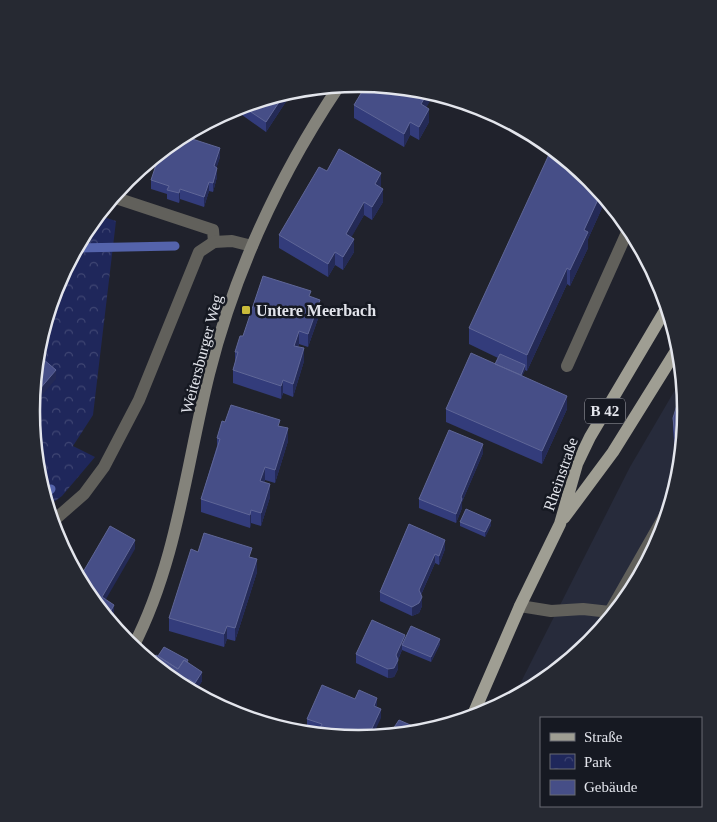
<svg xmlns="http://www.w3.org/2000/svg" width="717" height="822" viewBox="0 0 717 822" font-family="Georgia,serif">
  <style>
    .built { fill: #272b3b }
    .park { fill: url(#park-crowns) }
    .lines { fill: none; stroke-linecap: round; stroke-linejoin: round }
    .stream { stroke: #5463ab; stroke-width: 9 }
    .lane { stroke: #61605b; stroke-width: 12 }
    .street { stroke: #61605b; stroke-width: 12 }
    .secondary { stroke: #84837b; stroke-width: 12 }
    .primary { stroke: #9f9e93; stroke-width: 12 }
    .wall { fill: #333c7b }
    .shaded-wall { fill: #242a56 }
    .building { fill: #464e87; stroke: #5f6697 }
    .poi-dot { fill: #c9ba3a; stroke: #161922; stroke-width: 2 }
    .labels { text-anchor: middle; stroke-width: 5; stroke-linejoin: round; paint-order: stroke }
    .shield { fill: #161922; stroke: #a6a8af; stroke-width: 1 }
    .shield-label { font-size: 15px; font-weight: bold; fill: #e3e5ec }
    .poi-label { font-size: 16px; font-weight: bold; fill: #e3e5ec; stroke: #161922; text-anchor: start }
    .street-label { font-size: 16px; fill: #e3e5ec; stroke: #161922 }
    .rim { fill: none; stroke: #e3e5ec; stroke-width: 2.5 }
  </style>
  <defs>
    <pattern id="park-crowns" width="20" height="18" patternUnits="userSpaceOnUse" patternTransform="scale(1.25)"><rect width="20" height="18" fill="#1f275b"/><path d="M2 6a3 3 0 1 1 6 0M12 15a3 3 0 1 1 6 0" fill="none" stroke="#3f4673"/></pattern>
  </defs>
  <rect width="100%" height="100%" fill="#20222c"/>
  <path class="built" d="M682,378L686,411L679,475L661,537L630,593L590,643L540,683L515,696L523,678L630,467Z"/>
  <path class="park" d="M98,215L116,221L93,415L73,446L95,457L62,496L47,507L37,475L31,411L38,347L56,286L87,229Z"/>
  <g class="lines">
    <path class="stream" d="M77,248L175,246
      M44,495L51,489"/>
    <path class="lane" d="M113,197L213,230L214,242
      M567,366L629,228
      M520,606L551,611L583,609L610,612
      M599,631L669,508"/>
    <path class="street" d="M52,522L84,494L104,467L139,400L199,252L214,242L232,241L252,246"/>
    <path class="secondary" d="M133,647C177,562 186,466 209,374C235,271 280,174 339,86"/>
    <path class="primary" d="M564,518L613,452L679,346
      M472,717L520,606L560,524L577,464L590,437L667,307"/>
  </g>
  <path class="wall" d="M293,90L290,96L287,93V100L266,132L242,115V106Z
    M423,90L434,94L426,107L429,122L419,140L410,135L404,147L354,118V105Z
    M177,139L220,157L216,168L217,177L213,192L209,191L204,207L180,199L179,203L167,199V194L151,189V180L158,160L153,158Z
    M327,171L381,186L380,187L383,202L372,220L364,215L351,237L354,252L343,270L335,265L328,277L279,248V235Z
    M590,180L606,199L588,239V248L570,286L567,284L527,371L525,370L522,376L567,409L542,464L446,422V409L495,364L498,358L469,344V328Z
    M311,297L320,313L308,347L299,344L298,347L304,361L293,397L283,393L281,399L233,383V370L235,363V352L243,336Z
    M686,411L681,461L675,450L673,431V418Z
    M225,422L280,426L288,441L275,483L265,480L264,483L270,497L261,526L251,523L250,528L201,512V499L217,446V438Z
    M483,453L462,502V508L456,523L419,508V499Z
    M460,522L491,525L485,537L460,526Z
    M409,524L445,549L439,565L435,563L421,595L422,606L419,613L412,616L380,601V592Z
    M198,552L252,557L257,572L235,641L227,639L224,647L169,631V618Z
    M405,639L440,644L431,662L402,650L398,660V669L394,677L388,678L356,663V654Z
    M158,656L188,662L202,681L195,692L189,688Z
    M355,699L377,708L381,718L318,732L307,728V719Z"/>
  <path class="shaded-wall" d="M428,92L434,94L421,117V104Z
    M285,93H287V100L266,132V122Z
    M429,109V122L419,140V127Z
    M410,122V135L404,147V134Z
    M220,148V157L214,176V166Z
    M217,168V177L213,192V183Z
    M141,169V174L122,189V186L127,180Z
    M381,173V186L375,197V184Z
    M209,182V191L204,207V197Z
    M180,189V199L179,203V193Z
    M383,189V202L372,220V207Z
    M601,193L606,199L588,239V248L570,286V270L584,230Z
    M364,202V215L346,247V234Z
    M354,239V252L343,270V257Z
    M335,252V265L328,277V264Z
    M567,268V284L527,371V355Z
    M320,300V313L308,347V334Z
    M299,331V344L294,359V346Z
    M304,348V361L293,397V384Z
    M525,365V370L518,387V382Z
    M56,370V379L32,407L33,397Z
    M283,380V393L281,399V386Z
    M567,396V409L542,464V451Z
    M288,428V441L275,483V470Z
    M483,444V453L462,502V508L456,523V514L461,497Z
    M265,467V480L260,494V481Z
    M270,484V497L261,526V513Z
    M251,510V523L250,528V515Z
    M491,520V525L485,537V532Z
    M135,540V549L102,606V597Z
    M445,540V549L439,565V556Z
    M435,554V563L419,599V590Z
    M257,559V572L235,641V628Z
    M422,597V606L419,613L412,616V607Z
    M114,605V614L110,621L107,618Z
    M227,626V639L224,647V634Z
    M405,635V644L402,645V650L396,664V655Z
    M440,639V644L431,662V657Z
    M398,660V669L394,677L388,678V669Z
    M202,672V681L195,692V683Z
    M189,679V689L184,687Z
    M377,698V707L374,706Z
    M381,709V718L372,737H368Z"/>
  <path class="building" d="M366,85L423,90L428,92L421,104L429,109L419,127L410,122L404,134L354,105Z
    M285,93L266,122L242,106Z
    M183,136L220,148L214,166L217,168L213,183L209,182L204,197L180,189L179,193L167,190L169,186L151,180L160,153L177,139Z
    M552,148L590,180L601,193L584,230L588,232L570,270L567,268L527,355L469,328Z
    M339,149L381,173L375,184L383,189L372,207L364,202L346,234L354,239L343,257L335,252L328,264L279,235L319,167L327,171Z
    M141,168V169L127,180V179Z
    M263,276L311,291L309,296L320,300L308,334L299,331L294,346L304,348L293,384L283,380L281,386L233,370L238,352H235L240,336H243Z
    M471,353L567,396L542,451L446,409Z
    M37,354L56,370L33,397Z
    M500,354L525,365L521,375L495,364Z
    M684,391L686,411L682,450L675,437L673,418L680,395Z
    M231,405L280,420L278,426L288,428L275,470L265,467L260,481L270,484L261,513L251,510L250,515L201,499L220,439L217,438L222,421L225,422Z
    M449,430L483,444L461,497L462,499L456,514L419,499Z
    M466,509L491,520L485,532L460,522Z
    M409,524L445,540L439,556L435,554L419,590L422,597L419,603L412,607L380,592Z
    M110,526L135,540L102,597L114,605L107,618L86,593L79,579Z
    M204,533L252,548L249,557L257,559L235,628L227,626L224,634L169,618L191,549L198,552Z
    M372,620L405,635L396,655L398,660L394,668L388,669L356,654Z
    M411,626L440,639L431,657L402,645Z
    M164,647L188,660L187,662L184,660L178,669L158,656Z
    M156,655L178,669L184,660L202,672L195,683L189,679L184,687L176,683L151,662Z
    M322,685L355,699L359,690L377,698L374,706L381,709L368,737L358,738L317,734L322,724L307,719Z
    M399,720L424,731L422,732L389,735Z"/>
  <rect class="poi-dot" x="241" y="305" width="10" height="10" rx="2.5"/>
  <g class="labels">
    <rect class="shield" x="585" y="398.5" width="40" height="25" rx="4"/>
    <g class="shield-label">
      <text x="605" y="416">B 42</text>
    </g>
    <g class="poi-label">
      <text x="256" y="316">Untere Meerbach</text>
    </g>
    <g class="street-label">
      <text transform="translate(201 354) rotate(-75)" y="6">Weitersburger Weg</text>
      <text transform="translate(560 474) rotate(-71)" y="6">Rheinstraße</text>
    </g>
  </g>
  <path d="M0 0H717V822H0ZM358 92H359A318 318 0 0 1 677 410V412A318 318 0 0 1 359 730H358A318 318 0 0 1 40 412V410A318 318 0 0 1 358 92Z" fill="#262932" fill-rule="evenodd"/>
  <path class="rim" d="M358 92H359A318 318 0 0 1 677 410V412A318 318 0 0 1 359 730H358A318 318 0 0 1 40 412V410A318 318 0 0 1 358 92Z"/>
  <rect x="540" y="717" width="162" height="90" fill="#161922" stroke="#686b73"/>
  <rect x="550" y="733" width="25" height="8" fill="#9f9e93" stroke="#686b73"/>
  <text x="584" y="742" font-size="15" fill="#e3e5ec">Straße</text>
  <rect x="550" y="754" width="25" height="15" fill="url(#park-crowns)" stroke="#686b73"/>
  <text x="584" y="767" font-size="15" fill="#e3e5ec">Park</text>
  <rect x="550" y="780" width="25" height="15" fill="#464e87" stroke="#686b73"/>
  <text x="584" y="792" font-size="15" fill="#e3e5ec">Gebäude</text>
</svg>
